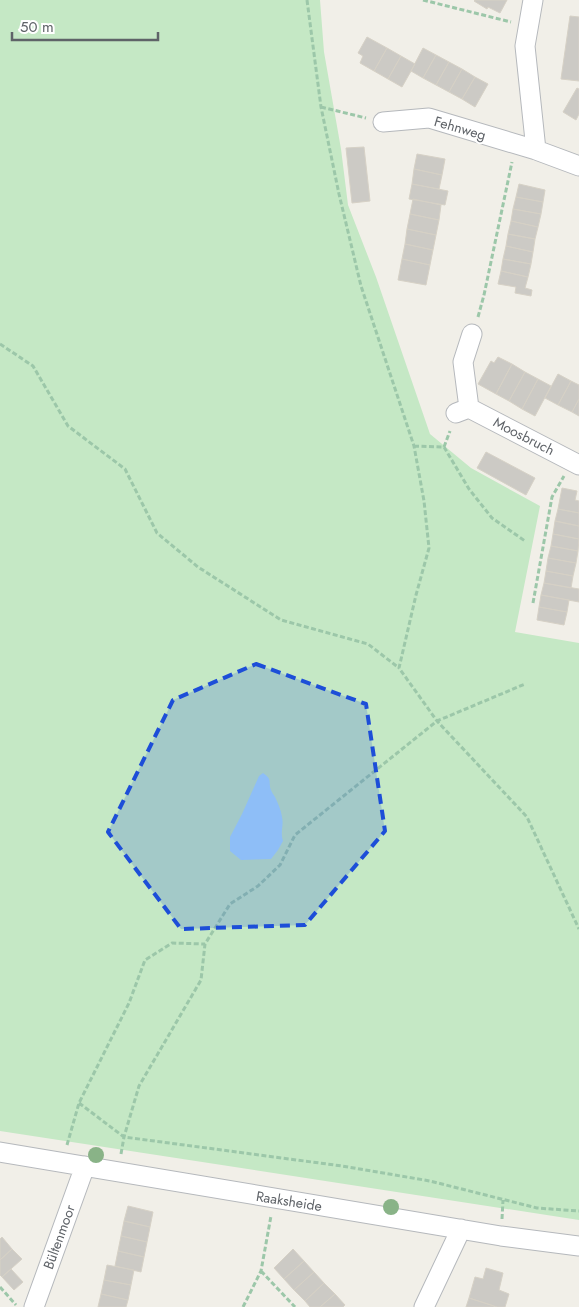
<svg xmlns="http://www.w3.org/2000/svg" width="579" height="1307" viewBox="0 0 579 1307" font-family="Jost,sans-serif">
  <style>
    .green { fill: #c5e8c5 }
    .water { fill: #aadaff }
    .building { fill: #cccac5; stroke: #d6d1c6 }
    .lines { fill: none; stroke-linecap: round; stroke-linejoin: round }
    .minor-casing { stroke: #b5b8bc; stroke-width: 21 }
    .path { stroke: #9cc7a9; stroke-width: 3; stroke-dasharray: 5 2.5; stroke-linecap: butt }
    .minor { stroke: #fff; stroke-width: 19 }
    .tree { fill: #89b387 }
    .marked { fill: #1d4ed8; fill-opacity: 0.2; stroke: #1d4ed8; stroke-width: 4; stroke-dasharray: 10 6; stroke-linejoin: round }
    .labels { text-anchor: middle; stroke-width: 4; stroke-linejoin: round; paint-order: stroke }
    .street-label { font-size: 14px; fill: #5f6368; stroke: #fff }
  </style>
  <rect width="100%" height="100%" fill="#f1efe8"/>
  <path class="green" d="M0,0H320L324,52L341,149L348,205L376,277L430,434L471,468L540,506L515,632L579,643V1220L0,1131Z"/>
  <path class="water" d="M263,773C273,780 268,781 271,790C272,793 274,795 275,797C278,803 281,810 282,817C284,826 280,831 283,841L278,850L271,859L241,860L230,851V837L242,814L259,776Z"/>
  <path class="building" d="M475,0H507L500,13L488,7L487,9L474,1Z
    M570,16L579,17V81L561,79Z
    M367,37L387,48L374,71L360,63L363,56L358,53Z
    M387,48L401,56L388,79L374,71Z
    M423,48L436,55L423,78L411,71Z
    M436,55L449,62L436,85L423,78Z
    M401,56L415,64L402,87L388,79Z
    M449,62L462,69L449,92L436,85Z
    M462,69L475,77L462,99L449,92Z
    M475,77L488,84L475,107L462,99Z
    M577,88L579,89V114L576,120L563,112Z
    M364,147L370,201L352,203L346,148Z
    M417,154L445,159L442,175L414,169Z
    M414,169L442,175L439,189L412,184Z
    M412,184L448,191L445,205L409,199Z
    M519,184L545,190L543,202L516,197Z
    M516,197L543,202L541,214L513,209Z
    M413,199L441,205L439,220L410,214Z
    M513,209L541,214L538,227L511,221Z
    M410,214L439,220L436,235L407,229Z
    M511,221L538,227L535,239L508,234Z
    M407,229L436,235L433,250L405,244Z
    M508,234L535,239L533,252L506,246Z
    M405,244L433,250L430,265L402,259Z
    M506,246L533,252L531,264L503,259Z
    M402,259L430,265L426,285L398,280Z
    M503,259L531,264L528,277L501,271Z
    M501,271L528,277L525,288L532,290L531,296L515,293L516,287L498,284Z
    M498,357L512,364L496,394L478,384L491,361L494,363Z
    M512,364L525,372L509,401L496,394Z
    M525,372L538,379L522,409L509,401Z
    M558,374L571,381L558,405L545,398Z
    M538,379L551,386L535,416L522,409Z
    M571,381L579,385V399L572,412L558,405Z
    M579,399V416L572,412Z
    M486,452L535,478L526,495L477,468Z
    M562,488L577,491L575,500L579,501V513L558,509Z
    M558,509L579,513V526L555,521Z
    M555,521L579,526V539L553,534Z
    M553,534L579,539L578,551L551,546Z
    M551,546L578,551L576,563L548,558Z
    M548,558L576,563L573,576L546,571Z
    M546,571L573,576L571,588L544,583Z
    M544,583L579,589V602L541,595Z
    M541,595L569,600L567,612L539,607Z
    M539,607L567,612L564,625L537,620Z
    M128,1206L153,1212L150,1227L124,1221Z
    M124,1221L150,1227L147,1242L121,1236Z
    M121,1236L147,1242L144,1257L118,1251Z
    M2,1237L12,1249L0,1260V1239Z
    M12,1249L22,1259L2,1277L0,1275V1260Z
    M293,1249L304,1261L284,1279L274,1268Z
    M118,1251L144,1257L141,1272L115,1266Z
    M304,1261L314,1272L294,1290L284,1279Z
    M107,1265L134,1270L131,1285L104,1280Z
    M486,1268L503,1273L499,1290L509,1294L505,1307H497L469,1298L475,1277L483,1279Z
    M11,1269L23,1282L14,1290L2,1277Z
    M314,1272L324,1283L305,1301L294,1290Z
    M104,1280L131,1285L128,1300L101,1294Z
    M324,1283L335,1294L320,1307H310L305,1301Z
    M101,1294L128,1300L126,1307H98Z
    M335,1294L345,1305L343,1307H320Z
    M469,1298L494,1306V1307H466Z"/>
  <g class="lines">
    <defs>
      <path id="minor" d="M383,122L429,118L536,150L525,46L533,0
        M536,150L579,166
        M469,408L463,362L472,334
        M456,413L469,408L579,465
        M0,1152L501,1236L579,1246
        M34,1307L85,1166
        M424,1307L461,1229"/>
    </defs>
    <use href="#minor" class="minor-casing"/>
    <path class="path" d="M307,0L321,107L339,194L361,286L414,446L424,501L429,548L416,595L399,668L437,721L527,817L579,929
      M423,0L511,22
      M321,107L366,118
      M478,317L484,295L512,162
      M0,344L33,366L68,426L125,469L157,533L198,567L281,620L368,644L399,668
      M414,446L444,447L450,431
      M444,447L469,489L492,518L525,541
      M533,603L552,497L564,476
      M79,1103L124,1137L342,1166L430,1181L537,1208L579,1211
      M67,1145L79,1103L129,1003L145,960L172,943L205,944
      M121,1154L124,1137L139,1086L201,980L205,944L230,904L258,886L280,865L295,835L437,721L525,684
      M502,1219L503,1200
      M261,1271L295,1307
      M0,1287L16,1305
      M243,1307L261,1271L271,1216"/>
    <use href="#minor" class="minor"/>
  </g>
  <g class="tree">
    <circle cx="96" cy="1155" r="8"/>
    <circle cx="391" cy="1207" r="8"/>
  </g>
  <path class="marked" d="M256,664L366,704L385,831L305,925L181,929L108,832L173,700Z"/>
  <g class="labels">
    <g class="street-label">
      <text transform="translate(460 128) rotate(16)" y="5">Fehnweg</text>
      <text transform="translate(524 436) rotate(27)" y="5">Moosbruch</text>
      <text transform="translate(289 1201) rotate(9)" y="5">Raaksheide</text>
      <text transform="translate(59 1237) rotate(-70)" y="5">Bültenmoor</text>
    </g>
  </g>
  <path d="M12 32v8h146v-8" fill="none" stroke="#5f6368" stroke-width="2.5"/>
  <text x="20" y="32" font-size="15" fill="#5f6368" stroke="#ffffff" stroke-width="4" paint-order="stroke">50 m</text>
</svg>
